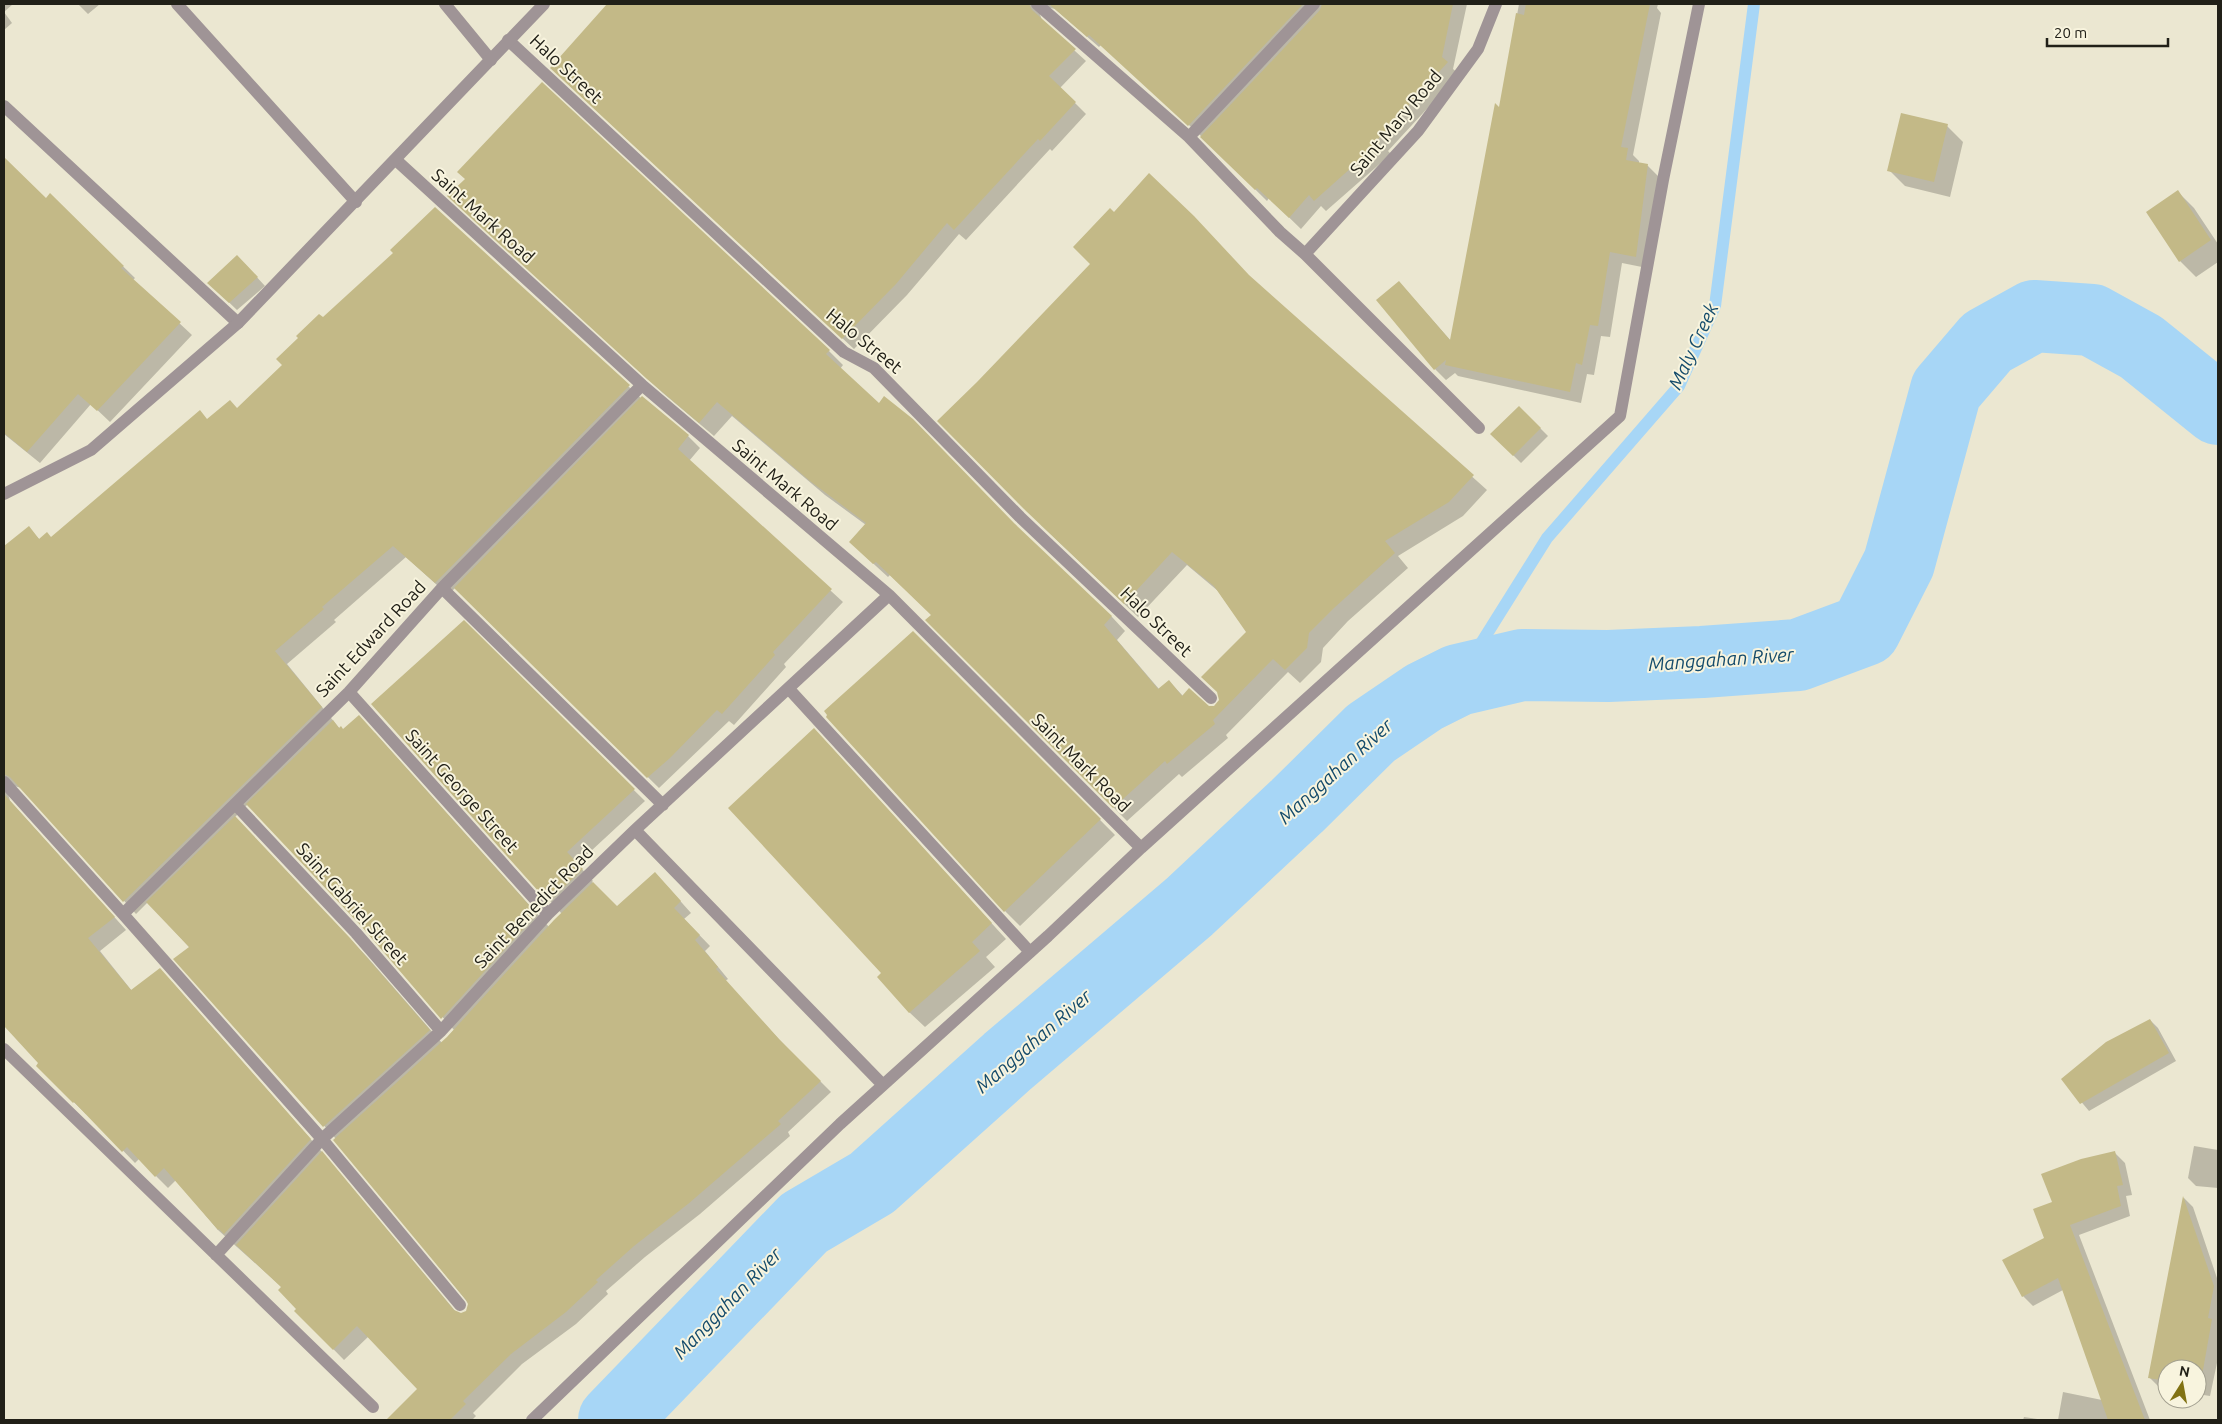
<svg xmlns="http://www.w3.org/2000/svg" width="2222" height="1424" viewBox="0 0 2222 1424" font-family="Ubuntu,sans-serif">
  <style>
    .shadow { fill: #0003; fill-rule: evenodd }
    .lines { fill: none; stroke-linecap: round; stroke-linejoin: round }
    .stream { stroke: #a7d6f6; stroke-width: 12 }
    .river { stroke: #a7d6f6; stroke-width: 72 }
    .building { fill: #c3b987 }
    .minor { stroke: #9f9496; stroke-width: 12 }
    .tertiary { stroke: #9f9496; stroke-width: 12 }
    .labels { text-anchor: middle; stroke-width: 4; stroke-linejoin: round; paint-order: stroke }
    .street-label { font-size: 18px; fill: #212018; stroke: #f8f4de }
    .water-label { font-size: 19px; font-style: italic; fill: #144b6b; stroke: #f8f4de }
  </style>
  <rect width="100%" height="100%" fill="#ebe7d1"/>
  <path class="shadow" d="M4,4H13L4,12Z
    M78,4H100L88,14Z
    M613,4H619L622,6L624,4H1467L1453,69L1459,74L1388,151L1391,154L1326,211L1321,206L1301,229L1269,198L1267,201L1201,136L1101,45L1099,47L1055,9L1046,7L1040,14L1042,21L1086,61L1060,88L1086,114L1052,151L1050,149L966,240L959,234L907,295L854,349L564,80L595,23Z
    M1519,4H1658L1657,8L1661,13L1633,155L1639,161V164L1648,166L1659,177L1647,268L1622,263L1610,337L1601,336L1594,375L1587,374L1581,403L1458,376L1455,373L1446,380L1435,369L1399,282L1451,341L1500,110Z
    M4,12L12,23L4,30Z
    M542,84L829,351L843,365L840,369L1018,528L1112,617L1125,631L1117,640L1159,689L1169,681L1183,696L1208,707H1214L1220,701L1247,632L1218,591L1187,565L1138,617L1041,525L978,383L1092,264L1114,214L1254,281L1487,490L1463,516L1398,556L1408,568L1348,621L1323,648L1321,662L1300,683L1288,672L1226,735L1228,738L1182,777L1179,774L1127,821L927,620L932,615L890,575L888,577L865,556L866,525L825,495L732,416L714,436L663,393L463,209L466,179Z
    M1947,126L1963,142L1950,197L1905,186L1889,170Z
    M4,159L46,199L50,195L135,278L133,280L192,335L110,422L91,404L40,463L4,434Z
    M2178,192L2194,208L2218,244V262L2196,277L2180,261Z
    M435,208L642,399L688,436L700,448L689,461L843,602L784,664L786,667L734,725L729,721L659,788L455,588L448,595L406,557L334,620L336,622L287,664L340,729L375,733L549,927L562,914L373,704L463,622L645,801L577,864L593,881L592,882L617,908L666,885L691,913L684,919L710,946L705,951L728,979L725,981L789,1050L831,1092L788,1132L790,1136L700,1214L645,1257L606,1291L608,1294L576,1324L522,1364L473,1413L476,1416L472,1420H388L419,1389L369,1336L344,1360L296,1311L298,1309L283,1288L218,1230L176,1180L168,1188L139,1159L135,1163L87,1113L86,1114L37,1066L40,1063L4,1025V1020L10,1014L4,1007V548L29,528L40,540L51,538L208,421L237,409L284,365L323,319L394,253ZM14,786L22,788L136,914L148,902L190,948L175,959L336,1139L469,1304L467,1312L461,1314L456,1312L322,1152L172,982L132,991L100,951L126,930L10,801L8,793ZM248,804L363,927L454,1030L442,1043L368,958L235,817Z
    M245,264L265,286L237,310L216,290Z
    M1519,407L1548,436L1521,463L1492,434Z
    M913,632L1115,835L1020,926L1005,911Z
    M829,745L1006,939L986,957L995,967L925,1027L909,1012L883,974Z
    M2150,1020L2158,1028L2176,1061L2089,1111L2063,1080Z
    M2194,1146L2218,1150V1188L2196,1186L2188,1178Z
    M2115,1153L2125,1163L2132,1195L2126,1196L2130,1216L2079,1235L2150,1420H2058L2063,1392L2102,1400L2063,1290L2033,1306L2023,1296L2045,1239L2053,1203Z
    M2184,1198L2193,1207L2218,1281V1365L2217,1363L2210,1396L2197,1394V1369H2167V1389L2159,1387L2149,1377Z
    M2024,1417L2044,1420H2023Z"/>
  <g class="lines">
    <path class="stream" d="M1458,680L1547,538L1679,386L1715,306L1754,4"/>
    <path class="river" d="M614,1420L804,1223L872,1183L1008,1061L1189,907L1297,806L1371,733L1424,697L1458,680L1522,665L1608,666L1702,662L1798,655L1865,630L1899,563L1946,390L1987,342L2034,316L2092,320L2141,347L2218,409"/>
  </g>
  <path class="building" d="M607,4H1029L1032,10L1076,49L1049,76L1076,102L1040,141L1038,139L954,230L947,223L896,284L842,339L550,68Z
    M1049,4H1303L1188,126L1089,35L1087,37Z
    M1322,4H1453L1442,57L1448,62L1378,139L1380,142L1314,201L1309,195L1289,218L1257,188L1255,190L1200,137L1320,10Z
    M1526,4H1650L1621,147L1628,148L1626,160L1648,164L1636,257L1610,252L1598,326L1590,325L1582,365L1576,363L1570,392L1445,365L1446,360L1434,370L1376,300L1399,281L1450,340L1495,103L1499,107L1516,13L1524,15Z
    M542,82L830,350L826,354L879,403L884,396L913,419L1014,523L1112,616L1104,625L1158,689L1169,680L1182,696L1189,688L1209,706H1214L1219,700L1217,692L1201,677L1246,632L1214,586L1172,552L1124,604L1026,511L937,421L977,382L1090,264L1073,247L1110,208L1114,212L1149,173L1194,216L1249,275L1474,475L1449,502L1385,541L1395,553L1334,608L1309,633L1307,648L1285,670L1273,659L1213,720L1215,724L1167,764L1165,761L1113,808L925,620L931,615L876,562L873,564L849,542L866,523L810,481L717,402L699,423L647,379L447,196L465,179L457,172Z
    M1901,113L1948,124L1934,182L1887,171Z
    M4,157L46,198L50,193L124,266L121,268L181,322L97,411L78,394L27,452L4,433Z
    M2178,190L2211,240L2179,262L2146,212Z
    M435,207L630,385L435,583L393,546L322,607L324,609L275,651L322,707L123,902L10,777L4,774V546L29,526L39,539L47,532L51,537L200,410L207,419L230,400L237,408L282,365L276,359L298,338L296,336L319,314L323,317L393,253L390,250Z
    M237,255L258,277L229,303L207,283Z
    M642,396L689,435L678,449L832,589L773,652L775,655L722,714L717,710L670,758L647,778L454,588Z
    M1519,406L1541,428L1513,456L1490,434Z
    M464,620L635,789L567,852L583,869L548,902L371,704Z
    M913,631L1101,819L1004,912L826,717L827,715L824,711Z
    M359,715L537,914L441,1019L362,927L246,804L333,720L339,728L341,726L343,729Z
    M814,728L992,923L972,942L980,951L909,1013L877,977L881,973L728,808Z
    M4,794L115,917L88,938L131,990L160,968L311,1139L224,1234L219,1229L218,1230L164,1168L155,1177L127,1147L122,1152L74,1102L73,1103L36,1066L38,1063L4,1026Z
    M235,816L350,938L430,1030L323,1127L173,959L189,947L146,902Z
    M655,872L681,901L674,908L700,935L695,940L718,967L716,969L779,1039L821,1081L778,1121L781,1124L688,1204L634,1246L596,1280L598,1282L566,1312L511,1354L463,1401L466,1404L450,1420H386L417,1389L357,1326L333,1350L294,1311L296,1309L278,1290L281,1287L236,1245L322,1151L454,1310L461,1313L466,1311L468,1304L466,1300L333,1140L447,1037L554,920L593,882L617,906Z
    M2150,1019L2169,1053L2080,1104L2061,1079L2106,1042Z
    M2115,1151L2123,1185L2117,1186L2121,1206L2070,1225L2145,1420H2108L2058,1278L2022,1297L2002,1260L2044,1238L2033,1209L2052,1202L2041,1174L2081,1159Z
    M2183,1196L2214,1286L2208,1318L2212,1319L2200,1387L2197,1386V1369H2167V1381L2148,1378Z"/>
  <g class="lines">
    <path class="minor" d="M177,4L356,202
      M445,4L491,60
      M1037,4L1189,137L1280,232L1305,254L1479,428
      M508,40L844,352L874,368L1020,517L1211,698
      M4,106L238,323
      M1189,137L1314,4
      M396,160L642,385L889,595L1141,848
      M1305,254L1418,131L1478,49L1496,4
      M442,588L663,805
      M789,689L1030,952
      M349,692L548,914
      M4,782L123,914L322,1139L460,1305
      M235,804L356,933L441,1031
      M635,830L883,1085
      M123,914L349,692L442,588L642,385
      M4,1049L373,1407
      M216,1255L322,1139L441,1031L548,914L635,830L889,595
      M532,1420L840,1124L1048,936L1141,848L1620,416L1663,180L1699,4"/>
    <path class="tertiary" d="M4,494L91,450L238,323L544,4"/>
  </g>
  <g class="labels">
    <g class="street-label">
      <text transform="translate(566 69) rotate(43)" y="6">Halo Street</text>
      <text transform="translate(1396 123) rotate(-50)" y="6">Saint Mary Road</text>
      <text transform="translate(483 216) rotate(42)" y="6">Saint Mark Road</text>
      <text transform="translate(864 341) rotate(39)" y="6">Halo Street</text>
      <text transform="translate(785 485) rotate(40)" y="6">Saint Mark Road</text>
      <text transform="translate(1156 622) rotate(44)" y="6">Halo Street</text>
      <text transform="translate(371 639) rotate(-47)" y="6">Saint Edward Road</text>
      <text transform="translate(1081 763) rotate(45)" y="6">Saint Mark Road</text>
      <text transform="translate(462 791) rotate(48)" y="6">Saint George Street</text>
      <text transform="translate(352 904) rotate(48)" y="6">Saint Gabriel Street</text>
      <text transform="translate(534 907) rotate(-46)" y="6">Saint Benedict Road</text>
    </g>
    <g class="water-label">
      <text transform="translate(1693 346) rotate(-65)" y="7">Maly Creek</text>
      <text transform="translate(1721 659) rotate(-4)" y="7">Manggahan River</text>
      <text transform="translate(1335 771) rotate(-42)" y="7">Manggahan River</text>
      <text transform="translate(1033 1041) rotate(-41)" y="7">Manggahan River</text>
      <text transform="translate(727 1303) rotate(-46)" y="7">Manggahan River</text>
    </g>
  </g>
  <rect width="2222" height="1424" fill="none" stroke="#212018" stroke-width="10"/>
  <g transform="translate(2182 1384) rotate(11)"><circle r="24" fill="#f8f4de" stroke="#a29f8f"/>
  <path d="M0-4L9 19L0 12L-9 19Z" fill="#817213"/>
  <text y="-8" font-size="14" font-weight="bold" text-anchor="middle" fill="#212018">N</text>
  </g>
  <path d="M2047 38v8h121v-8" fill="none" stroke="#212018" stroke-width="2.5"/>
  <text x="2054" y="38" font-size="15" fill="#212018" stroke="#f8f4de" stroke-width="4" paint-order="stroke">20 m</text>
</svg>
